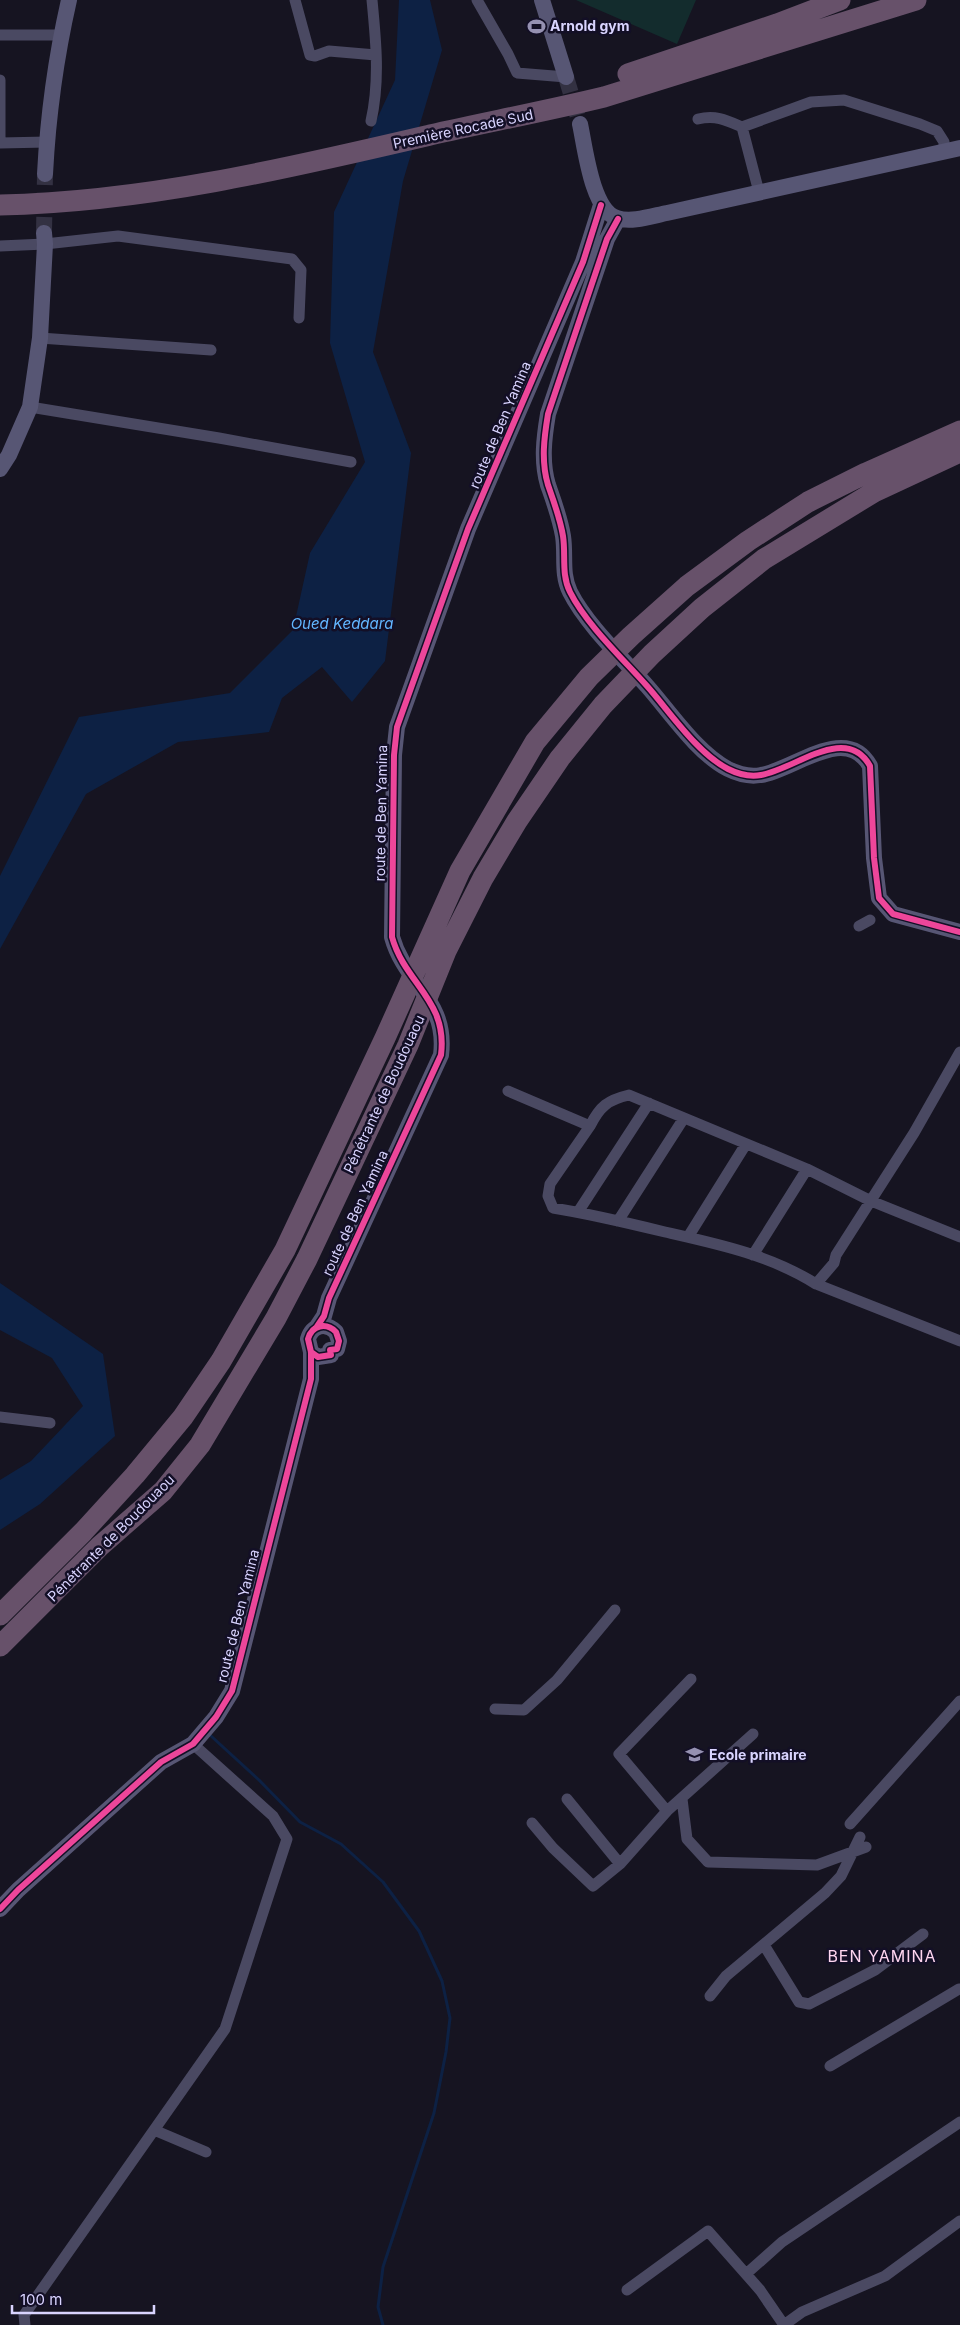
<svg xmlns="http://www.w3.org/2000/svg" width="960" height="2325" viewBox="0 0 960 2325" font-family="Inter,sans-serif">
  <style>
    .green { fill: #132c2d }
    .water { fill: #0d2144 }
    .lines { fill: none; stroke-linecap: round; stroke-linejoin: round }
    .stream { stroke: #0d2144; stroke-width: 3 }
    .secondary-tunnel { stroke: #333142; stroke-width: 16; stroke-dasharray: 16 8; stroke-linecap: butt }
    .street { stroke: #4a4962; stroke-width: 11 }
    .secondary { stroke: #575674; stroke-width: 16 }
    .highway { stroke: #67516a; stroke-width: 21 }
    .cycleway-casing { stroke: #130f26; stroke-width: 9 }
    .cycleway { stroke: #ed469a; stroke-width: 6 }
    .labels { text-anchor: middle; stroke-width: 5; stroke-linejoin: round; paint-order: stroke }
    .poi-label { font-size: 14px; font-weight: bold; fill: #d9d4ff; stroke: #130f26; text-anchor: start }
    .street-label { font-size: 14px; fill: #d9d4ff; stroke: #130f26 }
    .water-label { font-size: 15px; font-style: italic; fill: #62b6ff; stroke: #130f26 }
    .quarter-label { font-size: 16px; letter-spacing: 1px; fill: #ffd6f0; stroke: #130f26 }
  </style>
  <rect width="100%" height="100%" fill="#161421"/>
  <path class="green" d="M576,0H696L677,44Z"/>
  <path class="water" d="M399,0H430L442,50L403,181L373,352L411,453L385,661L352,702L322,667L282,698L269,732L178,742L86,794L0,949V876L79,717L230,693L293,630L310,553L365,462L330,343L334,212L395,80Z
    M0,1283L103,1354L115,1436L40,1504L0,1530V1480L31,1461L83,1406L52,1358L0,1330Z"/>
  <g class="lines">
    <path class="stream" d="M211,1736L259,1780L300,1822L341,1844L383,1882L419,1931L442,1981L450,2018L446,2052L434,2113L383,2267L378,2307L383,2325"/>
    <path class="secondary-tunnel" d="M566,77L580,124
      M44,233L45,174"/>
    <path class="street" d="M295,0L310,55L315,56L329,51L376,55
      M477,0L508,54L517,73L566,77
      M0,35H61
      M0,80V143
      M698,119C716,115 726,120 742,127L811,102L844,100L920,124L937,131L944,142V151
      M371,121C380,81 376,41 372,0
      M742,127L759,192
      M0,143L47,142
      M0,246L45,244L118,236L292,259L301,270L299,318
      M40,338L211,350
      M30,407L219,438L351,462
      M859,926L870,920
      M508,1091L590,1126L550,1184L548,1196L553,1208C591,1214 628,1223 665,1232C718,1244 770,1255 816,1284L960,1341
      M590,1126C600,1106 608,1100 629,1095L807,1169L753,1255
      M807,1169L871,1201L960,1237
      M578,1212L649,1103
      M618,1221L684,1118
      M688,1237L746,1144
      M816,1284L834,1263L836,1255L914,1133L960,1052
      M0,1417L50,1423
      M495,1709L524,1710L557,1680L615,1610
      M567,1799L620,1864
      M682,1799L687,1839L708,1862L817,1865L866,1847
      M667,1811L619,1754L691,1679
      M532,1823L553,1848L593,1886L620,1864L667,1811L753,1734
      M850,1824L960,1701
      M764,1945L799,2002L809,2004L875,1970L923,1934
      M710,1996L726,1976L825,1893L841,1876L860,1837
      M830,2066L959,1989
      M154,2130L206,2152
      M746,2274L782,2242L960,2122
      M627,2290L708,2231L760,2290L784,2325
      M25,2325L24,2315L225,2029L287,1839L273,1816L193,1744
      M784,2325L802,2312L885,2276L960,2221"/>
    <path class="secondary" d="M542,0L566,77
      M580,124C585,147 592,211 617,218C631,223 652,216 667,213L960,148
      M45,174C48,116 56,57 69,0
      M618,219L607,239L548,414C544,438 541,461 548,485C554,502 560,518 563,536C566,555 561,574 570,592C586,624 623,659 647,686C670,712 697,753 728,769C738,774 750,777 761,775C794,770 846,723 870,766L874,858L879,898L893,914L960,932
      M0,469L9,455L30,407L40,338L45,244L44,233
      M316,1328L324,1316L329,1298L441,1055C448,1000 405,984 392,937L394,755L397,727L468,529L583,262L601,205
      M0,1909L18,1890L161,1762L193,1744L216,1717L232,1691L311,1379V1352L308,1339C312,1325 326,1322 336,1332L339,1341L337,1349L330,1350L331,1355L318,1357L311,1352"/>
    <path class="highway" d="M628,74L777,24L840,0
      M0,205C145,202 289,168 430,135C488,122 546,111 604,97L916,0
      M0,1615L83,1532L135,1475L183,1417L221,1361L285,1250L385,1038L460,871L535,742L589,677L631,636L687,586L748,541L808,502L866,473L960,431
      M0,1646L100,1546L163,1491L200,1445L276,1318L307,1259L408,1045L446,951L483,878L517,821L560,758L603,705L652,654L702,608L764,559L874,492L960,452"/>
    <defs>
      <path id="cycleway" d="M618,219L607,239L548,414C544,438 541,461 548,485C554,502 560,518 563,536C566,555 561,574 570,592C586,624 623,659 647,686C670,712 697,753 728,769C738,774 750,777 761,775C794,770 846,723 870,766L874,858L879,898L893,914L960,932
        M316,1328L324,1316L329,1298L441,1055C448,1000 405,984 392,937L394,755L397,727L468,529L583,262L601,205
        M0,1909L18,1890L161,1762L193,1744L216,1717L232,1691L311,1379V1352L308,1339C312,1325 326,1322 336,1332L339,1341L337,1349L330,1350L331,1355L318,1357L311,1352"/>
    </defs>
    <use href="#cycleway" class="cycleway-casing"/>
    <use href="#cycleway" class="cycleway"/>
  </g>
  <defs>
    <symbol id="stadium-bare" viewBox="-9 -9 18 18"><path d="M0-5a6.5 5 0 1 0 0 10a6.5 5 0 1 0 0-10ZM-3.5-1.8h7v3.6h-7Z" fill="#9591b1" stroke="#130f26" stroke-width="2.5" paint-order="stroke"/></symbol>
    <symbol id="school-bare" viewBox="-9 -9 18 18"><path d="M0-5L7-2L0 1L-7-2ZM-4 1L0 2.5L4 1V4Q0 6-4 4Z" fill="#9591b1" stroke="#130f26" stroke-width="2.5" paint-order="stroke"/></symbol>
  </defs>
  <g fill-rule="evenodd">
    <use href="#stadium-bare" x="524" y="14" width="25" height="25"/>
    <use href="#school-bare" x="682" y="1742" width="25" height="25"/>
  </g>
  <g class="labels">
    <g class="poi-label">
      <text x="550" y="31">Arnold gym</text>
      <text x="709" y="1760">Ecole primaire</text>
    </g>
    <g class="street-label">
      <text transform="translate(463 129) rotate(-12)" y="5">Première Rocade Sud</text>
      <text transform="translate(500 425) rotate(-67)" y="5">route de Ben Yamina</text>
      <text transform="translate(381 813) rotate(-89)" y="5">route de Ben Yamina</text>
      <text transform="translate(384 1094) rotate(-65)" y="5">Pénétrante de Boudouaou</text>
      <text transform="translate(355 1213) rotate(-65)" y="5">route de Ben Yamina</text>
      <text transform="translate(111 1538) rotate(-45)" y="5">Pénétrante de Boudouaou</text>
      <text transform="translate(238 1616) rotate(-76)" y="5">route de Ben Yamina</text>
    </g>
    <g class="water-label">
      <text x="342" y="629">Oued Keddara</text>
    </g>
    <g class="quarter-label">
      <text x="882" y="1962">BEN YAMINA</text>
    </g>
  </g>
  <path d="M12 2305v8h142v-8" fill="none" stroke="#d9d4ff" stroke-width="2.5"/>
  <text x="20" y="2305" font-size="15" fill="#d9d4ff" stroke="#130f26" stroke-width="4" paint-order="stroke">100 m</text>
</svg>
